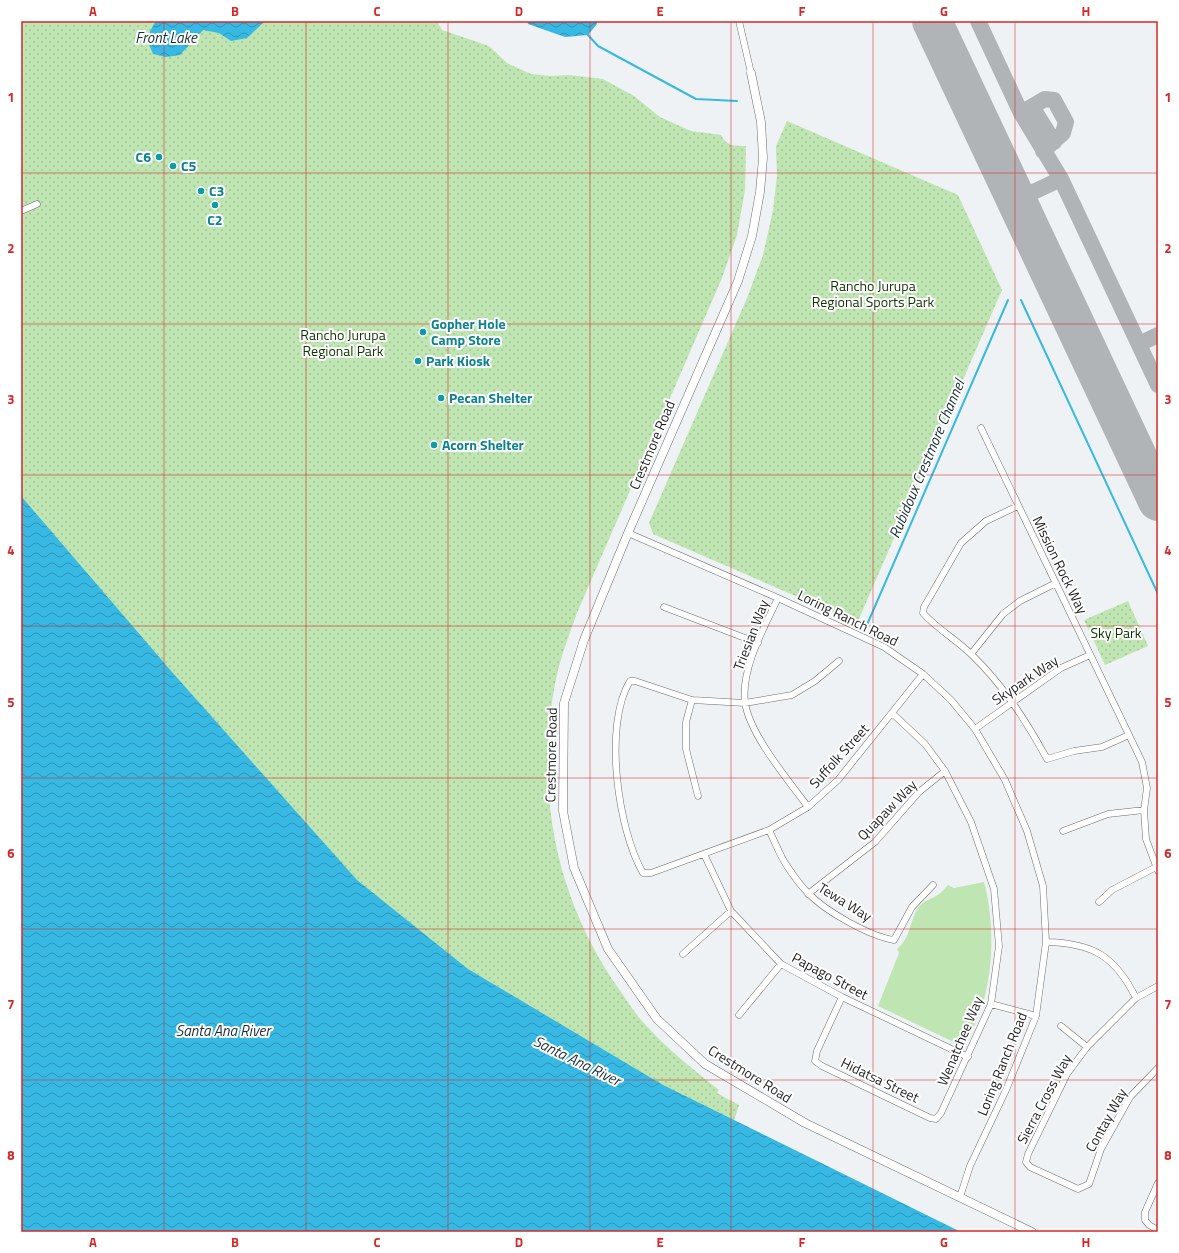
<svg xmlns="http://www.w3.org/2000/svg" width="1179" height="1253" viewBox="0 0 1179 1253" font-family="'Titillium Web',sans-serif">
  <style>
    .green { fill: #bfe5b2 }
    .park { fill: url(#park-dots) }
    .water { fill: url(#water-waves) }
    .lines { fill: none; stroke-linecap: round; stroke-linejoin: round }
    .stream { stroke: #37b9e3; stroke-width: 2 }
    .taxiway { stroke: #b1b4b6; stroke-width: 16 }
    .runway { stroke: #b1b4b6; stroke-width: 40 }
    .minor-casing { stroke: #6b6d6f; stroke-width: 7 }
    .tertiary-casing { stroke: #6b6d6f; stroke-width: 9 }
    .minor { stroke: #fff; stroke-width: 6 }
    .tertiary { stroke: #fff; stroke-width: 8 }
    .grid { fill: none; stroke: #d62828; stroke-width: 1; stroke-opacity: 0.55 }
    .culture-dot { fill: #0f9aa8; stroke: #fff; stroke-width: 1.5 }
    .labels { text-anchor: middle; stroke-width: 4; stroke-linejoin: round; paint-order: stroke }
    .culture-label { font-size: 14px; font-weight: bold; fill: #0d838f; stroke: #fff; text-anchor: start }
    .park-label { font-size: 14px; fill: #0e3400; stroke: #fff }
    .street-label { font-size: 14px; fill: #1e1f20; stroke: #fff }
    .water-label { font-size: 15px; font-style: italic; fill: #182d35; stroke: #fff }
    .neatline { fill: none; stroke: #d62828; stroke-width: 1.5 }
    .grid-label { font-size: 13px; text-anchor: middle; font-weight: bold; fill: #d62828 }
  </style>
  <defs>
    <pattern id="park-dots" width="8" height="8" patternUnits="userSpaceOnUse"><rect width="8" height="8" fill="#bfe5b2"/><path d="M2 2h.1M6 6h.1" fill="none" stroke="#a4c499" stroke-width="1.8" stroke-linecap="round"/></pattern>
    <pattern id="water-waves" width="16" height="10" patternUnits="userSpaceOnUse"><rect width="16" height="10" fill="#37b9e3"/><path d="M0 5q4-4 8 0t8 0" fill="none" stroke="#2e96b8"/></pattern>
  </defs>
  <rect width="100%" height="100%" fill="#eff2f4"/>
  <path class="green" d="M984,882C994,918 994,966 983,1003C979,1016 973,1029 967,1042L960,1045L878,1006L899,953L897,949C911,937 909,923 918,908C923,900 933,899 939,894C942,892 945,888 948,885L954,888Z"/>
  <path class="park" d="M21,21H437L442,30L489,46L507,63L531,74L551,76L569,75L603,79L634,96L660,117L691,131L721,135C726,146 734,146 746,146L745,190L737,235L722,278L577,613C569,635 561,656 556,679C534,789 555,900 621,992C628,1002 634,1012 642,1021C665,1047 691,1068 719,1090L717,1093L739,1105L698,1232H21Z
    M787,121L958,195L1002,290L858,621L838,612L837,614L653,534L649,523L747,298L763,255L773,210L777,176L776,146Z
    M1128,601L1148,646L1105,665L1084,620Z"/>
  <path class="water" d="M156,21H265L247,38L231,41L219,33L203,30L180,55L166,57L153,54C146,39 147,35 156,21Z
    M527,21H596L597,24L588,35L565,37L528,24Z
    M21,496L172,672L357,880L468,969L663,1085L961,1232H21Z"/>
  <g class="lines">
    <path class="stream" d="M588,35L598,46L696,99L737,101
      M1021,300L1158,594
      M866,627L1008,300"/>
    <path class="taxiway" d="M978,21L1021,113L1061,179L1158,385
      M1032,107L1054,142
      M1021,113L1045,99L1054,100L1066,122L1063,133L1043,151
      M1016,200L1061,179
      M1139,344L1158,335"/>
    <path class="runway" d="M932,21L1158,501"/>
    <defs>
      <path id="minor" d="M739,21L751,73
        M21,211L37,204
        M981,428L1142,762L1147,788L1144,810L1146,839L1158,871
        M1018,506L986,521L961,543L924,607L923,613C937,629 957,640 972,655C1004,686 1026,721 1047,759L1074,751L1102,747L1129,735
        M628,533L778,598L884,647L923,674L951,700L975,729L1005,780L1027,831L1043,886L1046,942L1036,1016L1006,1090L970,1166L960,1197
        M778,598C764,628 741,668 745,702C749,734 789,781 808,807
        M664,607L758,643
        M971,654L1003,614L1020,601L1056,583
        M839,661L815,681L792,695L745,703L692,700L635,681H630C603,725 618,830 643,873H651L769,830L808,807L838,780L923,674
        M692,700L686,722V749L698,796
        M975,729L1061,668L1090,655
        M769,830C775,842 780,856 787,866C793,875 800,885 808,893C825,911 869,936 894,940L912,907L933,885
        M1063,831L1108,814L1144,810
        M704,854L731,911L781,964L842,997L968,1057
        M808,894L875,842L919,792L945,771
        M1099,902L1112,890L1158,866
        M1046,942C1093,943 1115,956 1136,998
        M683,954L731,911
        M1158,986L1136,998L1087,1047L1067,1074L1028,1154L1026,1162L1030,1167L1078,1189L1089,1184L1101,1149L1130,1097L1158,1068
        M842,997L817,1051L815,1061L822,1066L930,1118L936,1119L941,1113L991,1004L999,946L994,889L971,822L945,771L925,744L892,713
        M991,1004L1036,1016
        M739,1015L781,964
        M1061,1026L1087,1047
        M1158,1183L1145,1212V1220L1149,1225L1158,1230"/>
      <path id="tertiary" d="M751,73L761,122L763,158L760,192L752,236L738,281L628,533L584,640L564,703L563,811L574,868L608,949L657,1019L705,1064L805,1123L1032,1232"/>
    </defs>
    <use href="#minor" class="minor-casing"/>
    <use href="#tertiary" class="tertiary-casing"/>
    <use href="#minor" class="minor"/>
    <use href="#tertiary" class="tertiary"/>
  </g>
  <path class="grid" d="M164,21V1232M306,21V1232M448,21V1232M590,21V1232M731,21V1232M873,21V1232M1015,21V1232M21,173H1158M21,324H1158M21,475H1158M21,626H1158M21,778H1158M21,929H1158M21,1080H1158"/>
  <g class="culture-dot">
    <circle cx="159" cy="157" r="4"/>
    <circle cx="173" cy="166" r="4"/>
    <circle cx="201" cy="191" r="4"/>
    <circle cx="215" cy="205" r="4"/>
    <circle cx="423" cy="332" r="4"/>
    <circle cx="418" cy="361" r="4"/>
    <circle cx="441" cy="398" r="4"/>
    <circle cx="434" cy="445" r="4"/>
  </g>
  <g class="labels">
    <g class="culture-label">
      <text x="151" y="162" text-anchor="end">C6</text>
      <text x="181" y="171">C5</text>
      <text x="209" y="196">C3</text>
      <text x="215" y="225" text-anchor="middle">C2</text>
      <text x="431" y="329">Gopher Hole<tspan x="431" dy="16">Camp Store</tspan></text>
      <text x="426" y="366">Park Kiosk</text>
      <text x="449" y="403">Pecan Shelter</text>
      <text x="442" y="450">Acorn Shelter</text>
    </g>
    <g class="park-label">
      <text x="873" y="291">Rancho Jurupa<tspan x="873" dy="16">Regional Sports Park</tspan></text>
      <text x="343" y="340">Rancho Jurupa<tspan x="343" dy="16">Regional Park</tspan></text>
      <text x="1116" y="638">Sky Park</text>
    </g>
    <g class="street-label">
      <text transform="translate(652 445) rotate(-67)" y="5">Crestmore Road</text>
      <text transform="translate(1060 565) rotate(64)" y="5">Mission Rock Way</text>
      <text transform="translate(848 618) rotate(26)" y="5">Loring Ranch Road</text>
      <text transform="translate(751 635) rotate(-69)" y="5">Triesian Way</text>
      <text transform="translate(1025 680) rotate(-34)" y="5">Skypark Way</text>
      <text transform="translate(551 755) rotate(-89)" y="5">Crestmore Road</text>
      <text transform="translate(839 756) rotate(-48)" y="5">Suffolk Street</text>
      <text transform="translate(887 810) rotate(-46)" y="5">Quapaw Way</text>
      <text transform="translate(845 902) rotate(32)" y="5">Tewa Way</text>
      <text transform="translate(830 976) rotate(28)" y="5">Papago Street</text>
      <text transform="translate(960 1041) rotate(-67)" y="5">Wenatchee Way</text>
      <text transform="translate(1002 1064) rotate(-68)" y="5">Loring Ranch Road</text>
      <text transform="translate(750 1074) rotate(32)" y="5">Crestmore Road</text>
      <text transform="translate(880 1080) rotate(26)" y="5">Hidatsa Street</text>
      <text transform="translate(1044 1099) rotate(-62)" y="5">Sierra Cross Way</text>
      <text transform="translate(1106 1120) rotate(-61)" y="5">Contay Way</text>
    </g>
    <g class="water-label">
      <text x="166" y="43">Front Lake</text>
      <text transform="translate(927 459) rotate(-67)" y="5">Rubidoux Crestmore Channel</text>
      <text x="223" y="1036">Santa Ana River</text>
      <text transform="translate(577 1061) rotate(26)" y="5">Santa Ana River</text>
    </g>
  </g>
  <rect width="1179" height="1253" fill="none" stroke="#ffffff" stroke-width="44"/>
  <rect x="22" y="22" width="1135" height="1209" class="neatline"/>
  <g class="grid-label">
    <text x="93" y="16">A</text>
    <text x="235" y="16">B</text>
    <text x="377" y="16">C</text>
    <text x="519" y="16">D</text>
    <text x="660" y="16">E</text>
    <text x="802" y="16">F</text>
    <text x="944" y="16">G</text>
    <text x="1086" y="16">H</text>
    <text x="11" y="102">1</text>
    <text x="1168" y="102">1</text>
    <text x="11" y="253">2</text>
    <text x="1168" y="253">2</text>
    <text x="11" y="404">3</text>
    <text x="1168" y="404">3</text>
    <text x="11" y="555">4</text>
    <text x="1168" y="555">4</text>
    <text x="11" y="707">5</text>
    <text x="1168" y="707">5</text>
    <text x="11" y="858">6</text>
    <text x="1168" y="858">6</text>
    <text x="11" y="1009">7</text>
    <text x="1168" y="1009">7</text>
    <text x="11" y="1160">8</text>
    <text x="1168" y="1160">8</text>
    <text x="93" y="1247">A</text>
    <text x="235" y="1247">B</text>
    <text x="377" y="1247">C</text>
    <text x="519" y="1247">D</text>
    <text x="660" y="1247">E</text>
    <text x="802" y="1247">F</text>
    <text x="944" y="1247">G</text>
    <text x="1086" y="1247">H</text>
  </g>
</svg>
